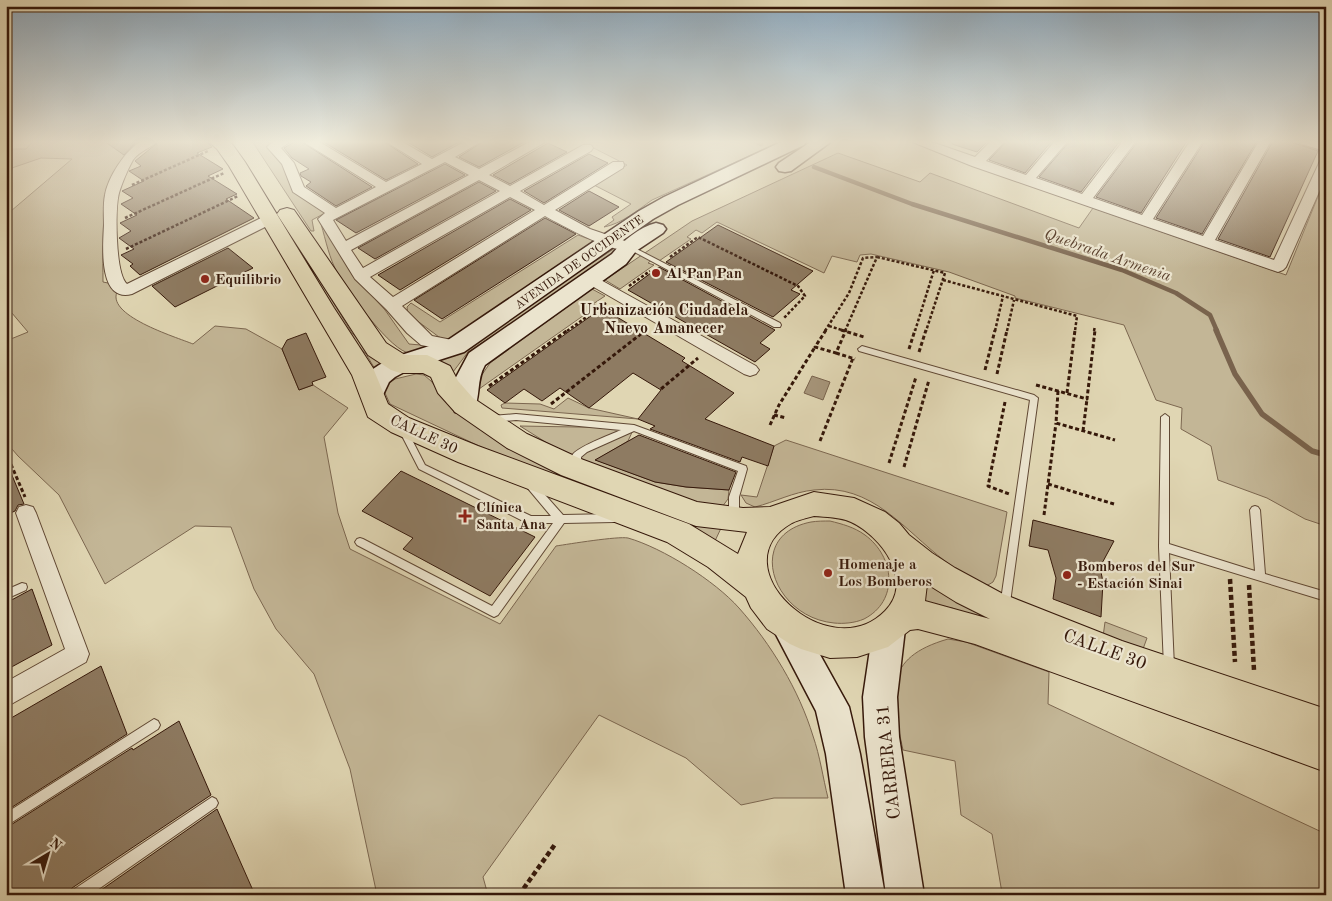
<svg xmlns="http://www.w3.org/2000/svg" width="1332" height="901" viewBox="0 0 1332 901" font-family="'Old Standard TT',serif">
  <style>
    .green { fill: #c3b696; stroke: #7c6750 }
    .water { fill: #a6957a; stroke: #79634d }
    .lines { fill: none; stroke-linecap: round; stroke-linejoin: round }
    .stream-far1 { stroke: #79634d; stroke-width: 4.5 }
    .stream { stroke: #79634d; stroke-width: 5.5 }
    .building { fill: #8e7b62; stroke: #35180a }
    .service-casing { stroke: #604834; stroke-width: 2 }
    .minor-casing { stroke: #604834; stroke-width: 2 }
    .tertiary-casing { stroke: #604834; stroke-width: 3 }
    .secondary-casing { stroke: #35180a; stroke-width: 3 }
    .primary-casing { stroke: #35180a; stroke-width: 2 }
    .path-far2 { stroke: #35180a; stroke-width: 2.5; stroke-dasharray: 3 2; stroke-linecap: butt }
    .path-far1 { stroke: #35180a; stroke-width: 3; stroke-dasharray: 4 2.5; stroke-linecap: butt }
    .path { stroke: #35180a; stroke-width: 4.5; stroke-dasharray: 5 3; stroke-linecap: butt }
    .service { fill: #ebe4ce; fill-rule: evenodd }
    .minor { fill: #ebe4ce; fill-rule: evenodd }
    .tertiary { fill: #ebe4ce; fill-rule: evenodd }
    .secondary { fill: #ebe4ce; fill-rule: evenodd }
    .primary { fill: #e0d6b3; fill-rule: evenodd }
    .poi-dot { fill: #8f2418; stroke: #ebe4ce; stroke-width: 2 }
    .labels { text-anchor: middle; stroke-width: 4.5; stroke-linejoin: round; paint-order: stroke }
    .far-street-label { font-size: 12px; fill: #35180a; stroke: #ebe4ce }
    .poi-label { font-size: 15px; font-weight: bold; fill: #35180a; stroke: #ebe4ce; text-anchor: start }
    .street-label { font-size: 15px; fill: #35180a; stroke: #ebe4ce }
    .water-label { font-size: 16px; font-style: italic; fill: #5d4431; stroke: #ebe4ce }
    .neighbourhood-label { font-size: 16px; font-weight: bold; fill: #35180a; stroke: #ebe4ce }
    .near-street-label { font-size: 18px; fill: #35180a; stroke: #ebe4ce }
  </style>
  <rect width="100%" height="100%" fill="#e0d6b3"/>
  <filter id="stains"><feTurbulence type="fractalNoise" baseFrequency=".004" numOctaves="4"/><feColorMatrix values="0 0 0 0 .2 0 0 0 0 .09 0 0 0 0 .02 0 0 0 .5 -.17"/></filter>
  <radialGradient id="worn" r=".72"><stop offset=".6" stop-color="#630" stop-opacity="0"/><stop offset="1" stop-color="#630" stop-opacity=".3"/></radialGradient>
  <path class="green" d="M33,141H137C98,177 103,233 103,282L108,283L118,290C103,315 176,337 193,344L215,326L246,329L282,349L299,390L313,385L348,408L324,437L338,513L350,549L500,624L556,546C569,544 618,536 628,538C663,548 715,581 739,608C771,644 799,690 813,736C820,756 823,778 828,798H774L741,805L686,758L599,715L483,877L488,895H377L350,769L314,674L276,629L254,589L231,527L195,526L105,584L59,495L18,456L6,442V341L28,332L6,306V212L11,211L72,159L41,158L6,170V149H26Z
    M252,141H269L272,144L267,146L271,152L325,211V213L312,220L314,231H311Z
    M580,141H782L652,200C638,210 621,224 604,227L614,220L612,217L631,204L594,185L627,165Z
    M838,153L920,182L930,173L1079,228L1093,208L1286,275L1326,177V526L1305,519L1267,498L1218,480L1211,446L1181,429L1182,408L1156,400L1124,325L1015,298V296L949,272L871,254L860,255L857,262L832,256L824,273L717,222L702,233L696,230L687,237L691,239L659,261L653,259L648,263L654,265L620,289L605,280L692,221Z
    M323,223L356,278L385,310L409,344L432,346C425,348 416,353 410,353C392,353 347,290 338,274C329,258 326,241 321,224Z
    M287,227L352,333L370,352L386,364L375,369L366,354L348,335L283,228Z
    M578,235L597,242L448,340L439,337L408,314L407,307L411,303L440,322Z
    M615,248L618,249L570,285L468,352L453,372L435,359L462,349Z
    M592,289L605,296L593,304L597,306L479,389L477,382L490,363Z
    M416,374L424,375L431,381L453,407L507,448L678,518L723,524L714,543L498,455L390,404L385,393L387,384L395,379Z
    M568,398L589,408L638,419L502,408L501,405L505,403L540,404L554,409Z
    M520,426L634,428L628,441L596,460L655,482L686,487L729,490L728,499L722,507L679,503L555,448Z
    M786,440L1007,512L996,576L993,582L988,585C973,583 957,570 945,561C904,530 872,483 814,490C793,492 775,502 755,507L746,503L741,495L757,497L774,446Z
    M830,521C842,524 854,527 865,535C895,557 899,601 864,619C855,623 843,624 834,623C772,617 744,535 811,522C817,521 824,521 830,521Z
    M925,576L1068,652L952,608L919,603Z
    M1105,622L1147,638L1143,649L1103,637Z
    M948,639L966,642L1049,672L1048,704L1326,834V895H1143L1124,890L1002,893L992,834L961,815L955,761L903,750C891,693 882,658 948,639Z"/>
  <path class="water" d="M812,376L830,382L823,400L804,393Z"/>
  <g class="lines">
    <path class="stream-far1" d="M756,141L761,144
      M814,167L912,204L1122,270L1176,293L1210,315L1217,331"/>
    <path class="stream" d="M1216,330L1235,374L1262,414L1312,451L1326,455"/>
  </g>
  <path class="building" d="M104,141H137L124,155Z
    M160,141H206L212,147L197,153L223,169L208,176L237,194L226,199L254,218L140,275L130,266L133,264L121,255L134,249L119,238L131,231L120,223L137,215L121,204L133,198L122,191L144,181L129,171L141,166L135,161Z
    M296,141H300L372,187L336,206L306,186L311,182L301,176L300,173L309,169L292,158L284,148Z
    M322,141H383L418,164L386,180Z
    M406,141H461L432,157Z
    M484,141H526L479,167L459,157Z
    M953,141H988L977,152L952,144Z
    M1007,141H1052L1025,173L989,160Z
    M1070,141H1120L1081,192L1039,177Z
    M1138,141H1187L1141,213L1096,197Z
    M1205,141H1257L1202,234L1156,218Z
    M1273,141H1288L1318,151L1270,257L1218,239Z
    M548,143L567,152L510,184L493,175Z
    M589,154L608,163L544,203L524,191Z
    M445,164L465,175L356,233L336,220Z
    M479,182L496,191L375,259L358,248Z
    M589,191L619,207L589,226L559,210Z
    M510,199L531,210L400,290L378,275Z
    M545,218L576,234L442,319L414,300Z
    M718,225L813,271L791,290L800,294L773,317L666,262Z
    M228,248L253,268L175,307L152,286Z
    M659,267L775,330L760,343L770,349L755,362L628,290Z
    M602,308L685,358L682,361L734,393L705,419L774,446L768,466L742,457L740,462L650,429L655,426L638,419L661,390L633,373L589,408L560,388L542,401L524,389L505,403L487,390Z
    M306,333L326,377L312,382L313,385L299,390L282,349L287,340Z
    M639,435L736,472L729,490L686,487L655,482L595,460Z
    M6,461L24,504L18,505L15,511L6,515Z
    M401,471L535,537L490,596L403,549L413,538L362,511Z
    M1033,520L1114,541L1100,567L1103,582L1101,617L1053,599L1056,578L1048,550L1029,546Z
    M32,589L52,645L6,670V603Z
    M101,666L127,734L6,811V721Z
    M179,721L211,795L72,888L70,895H6V828L132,748L133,750Z
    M217,809L255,895H94Z"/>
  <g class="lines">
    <defs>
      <path id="service" d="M629,245L780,323L781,325L780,327H774L627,248V246Z
        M862,346L1034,395L1038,398L1009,610L1005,612L1001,610L1000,607L1030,400L859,351L858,349Z
        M516,414L634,425L746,466L747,469L739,497V517L737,520L734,521L731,520L729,517V497L738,471L634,431L587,452L581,457L582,469L581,472H575C573,468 571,460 572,456C574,448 612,434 621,430L516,420L491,422L487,419L491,416Z
        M1165,414L1169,417V544L1255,571L1250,510L1252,507L1255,506L1258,507L1260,510L1265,574L1326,592V601L1169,553L1174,667L1173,671L1169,672L1165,671L1164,667L1159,547L1161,417Z
        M403,427L406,428L425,465L531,516H551L525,485L523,482L525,479H531L563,515L614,514L617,515L619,518L617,521L614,522L564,523L498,615L494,617L490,615L357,545L355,542L357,539L360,538L363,539L492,606L553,523H527L419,469L399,430Z
        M22,583L26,584L27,587L26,590L6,599V590Z
        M154,719L158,721L160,725L158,729L6,826V813Z
        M212,797L216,799L218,803L216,807L90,895H72L73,890Z"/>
      <path id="minor" d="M141,141H158C151,148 139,151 133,160C128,169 122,183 119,193C115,208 115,274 127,284L265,216H275L277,219L275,222L132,294C98,303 103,245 104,226C104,216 103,205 105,195C108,177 125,151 141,141Z
        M274,141H291L281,148L294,163L304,187L336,208L376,187L302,141H318L386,182L422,164L385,141H401L432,159L466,141H482L455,157L479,169L531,141H547L489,175L510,186L583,145H591L593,148L591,151L520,191L544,205L613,162H623L624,165L623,168L555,210L590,229L634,244L636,247L634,250C615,255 563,226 545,216L402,306L432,336L462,342L464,346L462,350L456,352L421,345L407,333L386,309L355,279L318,219L325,213L293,192L282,164L267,147ZM445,162L469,175L346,241L333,220ZM479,180L500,191L363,268L351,250ZM510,197L535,210L393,297L370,277Z
        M910,141H929L975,157L991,141H1005L986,161L1026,175L1055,141H1068L1036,178L1082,194L1123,141H1136L1093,198L1142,215L1190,141H1203L1153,219L1203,236L1259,141H1271L1215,240L1274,260L1320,161L1326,157V176L1286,267L1283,270L1278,272L972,166Z
        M590,274L756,366L759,370L756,374L750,376L744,374L585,282L582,279L585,276Z
        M26,505L33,507L36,513L89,654L86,662L6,707V682L65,649L16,513L19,507Z"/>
      <path id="tertiary" d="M1299,141L1326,142V151L1301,144Z"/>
      <path id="secondary" d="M783,141H806L804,145L678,205L653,219L464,352L408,370L395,377L389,382L381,399L372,402L363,399L360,393L370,371L379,365L392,358L448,340L639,211L664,197Z
        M812,141H832L791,171L785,172L779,171L776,167L779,163Z
        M656,223L663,225L666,229L663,233L636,251L626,264L485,365C476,380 481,397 473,412L464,414L455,412L452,405L454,381L469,353L612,254C623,241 639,227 656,223Z
        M787,611L798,615L849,707L860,754L885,895H846L826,754L816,711L771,625L776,615Z
        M889,614L900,619L905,629L897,697L899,737L924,895H886L865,737L863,697L873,629L878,619Z"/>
      <path id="primary" d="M208,141H230L245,162L334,308L373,368L388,404L409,418L478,446L689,524L738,554L747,532L696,526L561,475L507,448L455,412L438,393L431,377L423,373H400L391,370L368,355L277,214L280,210L287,208L294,210L386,343L405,355H427L450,366L458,381L473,398L527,434L581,459L697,502L743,508L770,507L814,492L854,498L885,512L899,523L909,535L932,553L955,568L1003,594L1122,641L1326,709V772L975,644L918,629L910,630L888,647L857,657L830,658L801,649L790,644L767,629L751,608L746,597L708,567L667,542L458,462L391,432L368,417L352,375L229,166L217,149ZM814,516C826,517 840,517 851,522C881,536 915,581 885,611C828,669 717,565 792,523C798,520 807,518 814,516ZM927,584L956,602L990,619L925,601Z"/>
    </defs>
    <use href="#service" class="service-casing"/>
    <use href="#minor" class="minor-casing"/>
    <use href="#tertiary" class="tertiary-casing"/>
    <use href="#secondary" class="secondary-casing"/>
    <use href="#primary" class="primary-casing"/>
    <path class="path-far2" d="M132,185L208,151
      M125,218L224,173
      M126,249L238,196
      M670,257L698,237L798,286L805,296L784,318
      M877,257L945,273L926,331
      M943,280L1077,316L1075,331
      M629,286L650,271
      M829,326L845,331
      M567,331L606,303
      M645,331L647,329
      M825,331L849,293L863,258L877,257
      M845,331L877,257
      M915,331L934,270
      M995,331L1003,296
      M1007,331L1014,300
      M1094,331L1095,326"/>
    <path class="path-far1" d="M826,330L815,347L836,353L846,330
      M841,330L864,337
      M909,349L915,330
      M919,352L926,330
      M836,353L855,359
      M985,370L995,330
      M997,374L1007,330
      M1036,385L1087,399L1095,330
      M489,386L568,330
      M661,389L698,358
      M1058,391L1056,423L1115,440
      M1067,393L1075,330
      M1005,402L988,486L1009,494
      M551,404L646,330
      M774,415L786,418
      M770,425L779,405L815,347
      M1083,431L1087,399
      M820,441L853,358
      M6,462H10L25,497
      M889,463L916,377
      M904,467L929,380
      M1048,484L1114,504
      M1044,515L1056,423"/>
    <path class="path" d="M1230,579L1235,662
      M1249,585L1254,670
      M519,895L556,843"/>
    <use href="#service" class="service"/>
    <use href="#minor" class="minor"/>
    <use href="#tertiary" class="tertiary"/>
    <use href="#secondary" class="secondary"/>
    <use href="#primary" class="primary"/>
  </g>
  <linearGradient id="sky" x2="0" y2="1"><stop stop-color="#8da8bc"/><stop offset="0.53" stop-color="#f1eddd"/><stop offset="1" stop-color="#f1eddd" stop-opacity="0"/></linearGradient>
  <rect width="1332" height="268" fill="url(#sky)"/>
  <g class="poi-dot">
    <circle cx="656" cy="273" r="5"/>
    <circle cx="205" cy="279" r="5"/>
    <path d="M462.5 508.5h5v5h5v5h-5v5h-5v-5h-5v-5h5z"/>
    <circle cx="828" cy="573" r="5"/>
    <circle cx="1067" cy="575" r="5"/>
  </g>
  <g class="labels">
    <g class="far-street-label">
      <text transform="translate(579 262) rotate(-35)" y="4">AVENIDA DE OCCIDENTE</text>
    </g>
    <g class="poi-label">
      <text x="666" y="278">Al Pan Pan</text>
      <text x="215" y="284">Equilibrio</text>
      <text x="476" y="512">Clínica<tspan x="476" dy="17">Santa Ana</tspan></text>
      <text x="838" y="569">Homenaje a<tspan x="838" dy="17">Los Bomberos</tspan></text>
      <text x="1077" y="571">Bomberos del Sur<tspan x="1077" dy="17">- Estación Sinai</tspan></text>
    </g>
    <g class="street-label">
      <text transform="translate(424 434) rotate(25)" y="5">CALLE 30</text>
    </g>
    <g class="water-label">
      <text transform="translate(1108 254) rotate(19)" y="6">Quebrada Armenia</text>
    </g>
    <g class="neighbourhood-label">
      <text x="664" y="315">Urbanización Ciudadela<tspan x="664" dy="18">Nuevo Amanecer</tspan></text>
    </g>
    <g class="near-street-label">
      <text transform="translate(1105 649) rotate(20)" y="6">CALLE 30</text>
      <text transform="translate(888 762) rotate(-96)" y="6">CARRERA 31</text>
    </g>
  </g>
  <rect width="1332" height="901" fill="none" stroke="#e0d6b3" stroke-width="25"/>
  <rect x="8" y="8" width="1317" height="886" fill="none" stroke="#35180a" stroke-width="2.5"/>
  <rect x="12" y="12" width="1307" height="876" fill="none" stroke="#35180a"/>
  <g transform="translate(48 854) rotate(38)" stroke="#ebe4ce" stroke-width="4" paint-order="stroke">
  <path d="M0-4L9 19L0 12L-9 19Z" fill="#35180a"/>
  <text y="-8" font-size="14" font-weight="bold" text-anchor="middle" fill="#35180a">N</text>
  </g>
  <rect width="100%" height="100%" filter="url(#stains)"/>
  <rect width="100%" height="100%" fill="url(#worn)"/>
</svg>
